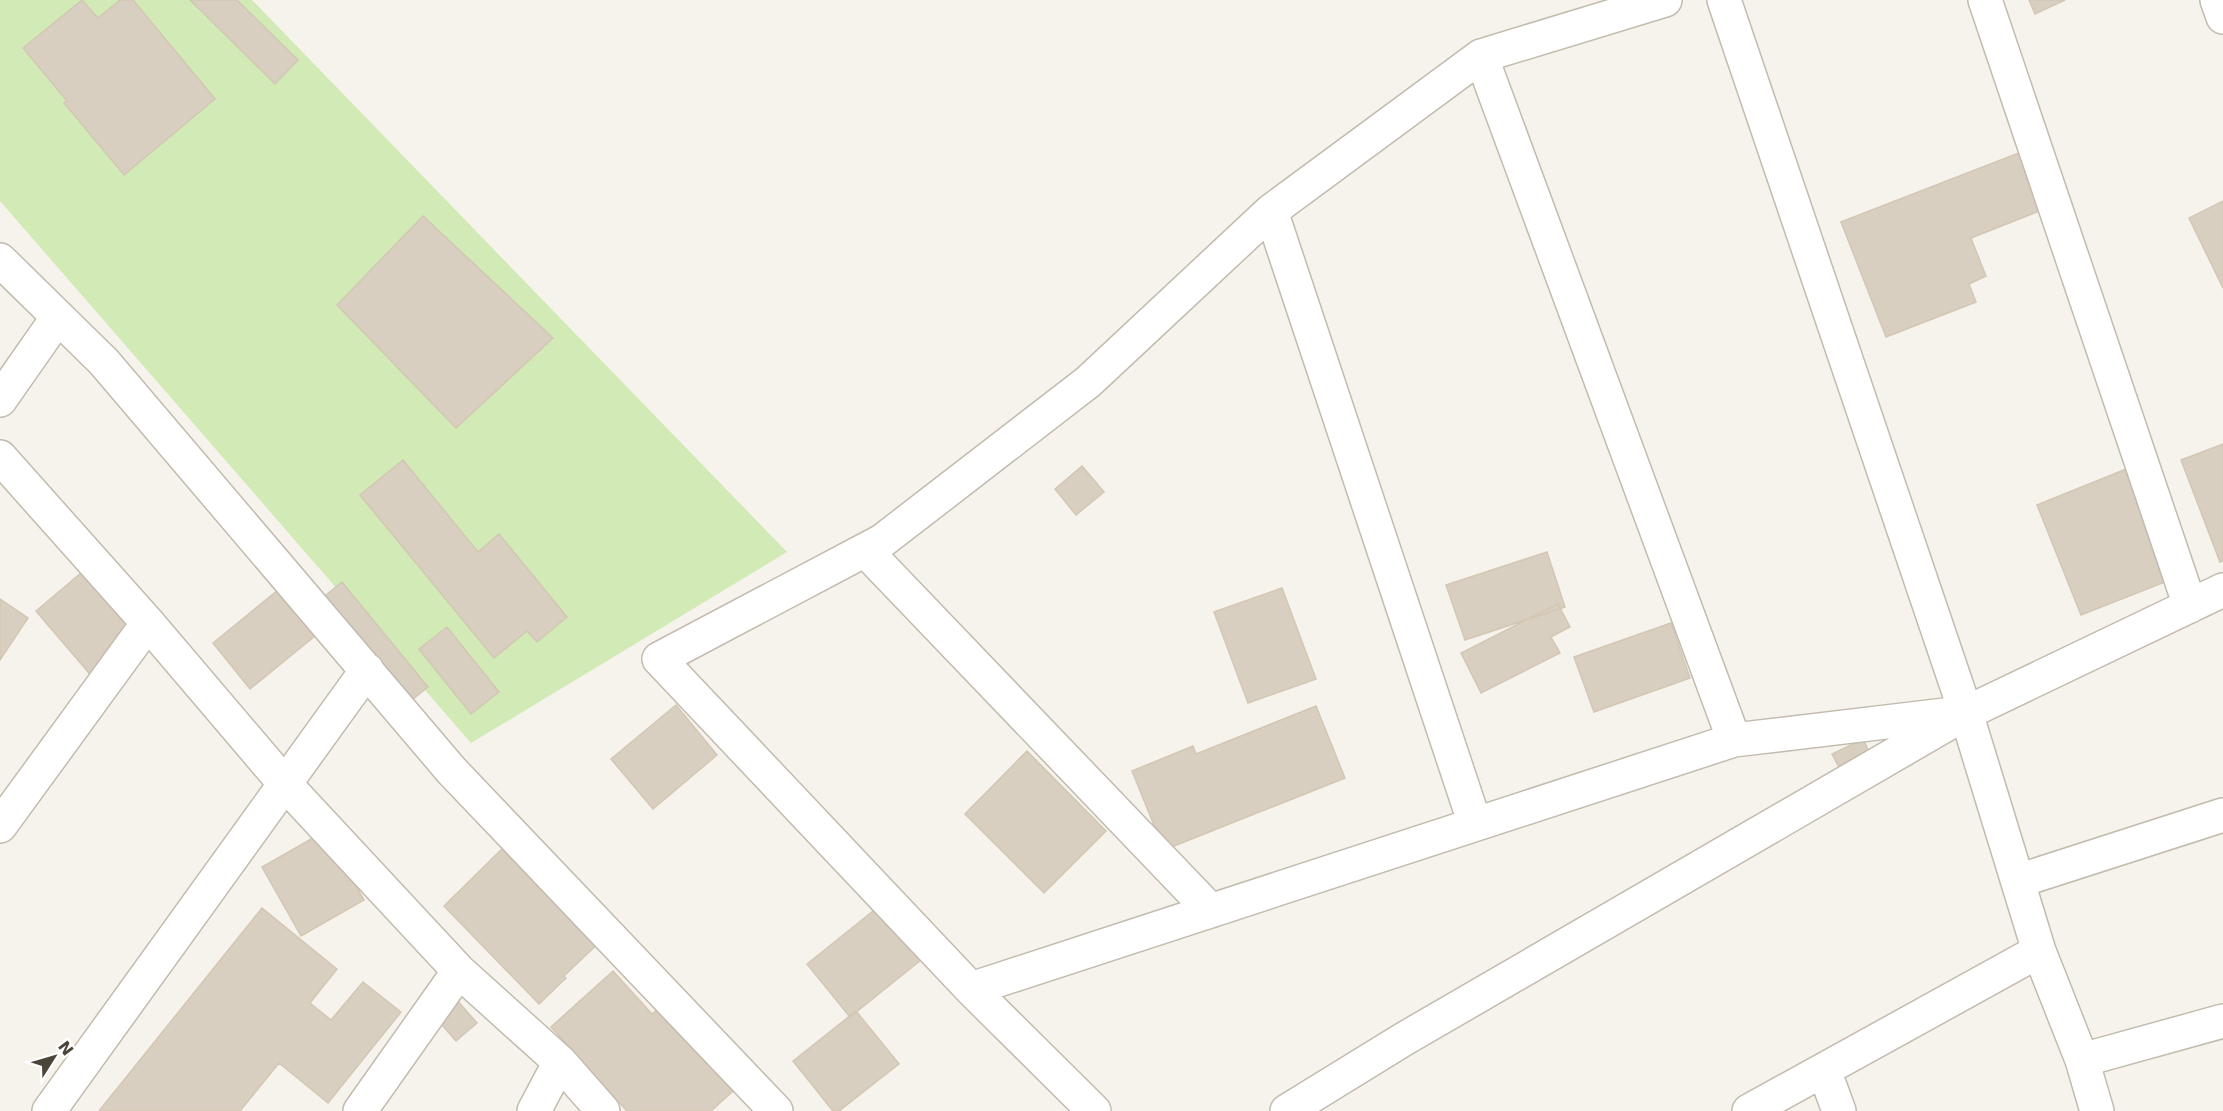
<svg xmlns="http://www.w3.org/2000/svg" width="2223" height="1111" viewBox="0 0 2223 1111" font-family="'DejaVu Sans',sans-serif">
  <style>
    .green { fill: #d2eab5 }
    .building { fill: #d8cfc1; stroke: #d3c7b4; stroke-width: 1.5 }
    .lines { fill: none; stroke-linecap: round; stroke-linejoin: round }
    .minor-casing { stroke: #c2bbae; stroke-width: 36 }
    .minor { stroke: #fff; stroke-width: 33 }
  </style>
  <rect width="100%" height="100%" fill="#f6f3ec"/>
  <path class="green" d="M0,0H252L787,552L471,743L0,201Z"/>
  <path class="building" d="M82,0L98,18L120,0H133L215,99L124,175L64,103L67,101L23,48Z
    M190,0H237L298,60L275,84Z
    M2029,0H2065L2035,14Z
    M2034,147L2057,204L1971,238L1986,276L1969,284L1976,302L1886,337L1841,222Z
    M2223,201V288L2189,218Z
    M423,216L553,338L456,428L337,305Z
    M2223,444V561L2220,562L2181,460Z
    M403,460L478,552L499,534L567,617L537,642L527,631L494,658L360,495Z
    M2146,461L2190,572L2081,615L2037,505Z
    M1082,466L1104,492L1076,515L1055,489Z
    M1547,552L1565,607L1465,640L1446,585Z
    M88,567L146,635L94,679L36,611Z
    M289,581L311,607L342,582L428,687L396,713L326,627L250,689L213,643Z
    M1282,588L1316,679L1248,703L1214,612Z
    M0,599L28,618L0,660Z
    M1558,604L1570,627L1551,637L1560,653L1481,693L1461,653Z
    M1671,623L1690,678L1594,712L1574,657Z
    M447,627L499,692L471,714L419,649Z
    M676,705L717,755L653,809L611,759Z
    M1316,706L1345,778L1164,850L1132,771L1193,746L1196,754Z
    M1863,739L1875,764L1845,779L1832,754Z
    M1027,751L1106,831L1044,893L965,814Z
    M325,831L364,900L301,936L262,867Z
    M514,837L608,934L564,976L566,978L539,1004L444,906Z
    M883,903L926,956L850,1017L807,964Z
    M262,908L337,969L310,1003L331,1020L363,982L401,1012L328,1103L279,1063L240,1111H99Z
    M613,971L652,1014L668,1000L742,1083L711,1111H627L551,1027Z
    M455,998L477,1023L456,1041L434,1016Z
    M856,1011L899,1064L839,1111H833L793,1061Z"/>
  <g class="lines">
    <defs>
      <path id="minor" d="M1985,0L2190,606
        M2217,0L2223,17
        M1271,211L1481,56
        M0,260L104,362L451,770L776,1111
        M0,400L58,317
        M0,457L148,623L0,826
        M865,550L1211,911
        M148,623L285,784L459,971
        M1734,740L1953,714
        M1475,824L1271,211L1088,382L882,541L659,659L971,989L1734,740L1481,56L1665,0
        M2018,881L2223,815
        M2039,951L2082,1060
        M971,989L1094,1111
        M1824,1070L1839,1111
        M49,1111L367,670
        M360,1111L459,971L560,1062
        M534,1111L560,1062L603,1111
        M1287,1111L1404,1039L1966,713L1724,0
        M1749,1111L2039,951L1966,713L2223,590
        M2097,1111L2082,1060L2223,1021"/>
    </defs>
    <use href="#minor" class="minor-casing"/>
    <use href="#minor" class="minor"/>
  </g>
  <g transform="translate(54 1057) rotate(53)" stroke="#ffffff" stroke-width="4.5" paint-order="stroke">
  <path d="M0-4.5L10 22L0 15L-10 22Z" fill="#4b4439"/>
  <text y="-9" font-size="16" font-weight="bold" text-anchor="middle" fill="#4b4439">N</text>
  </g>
</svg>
